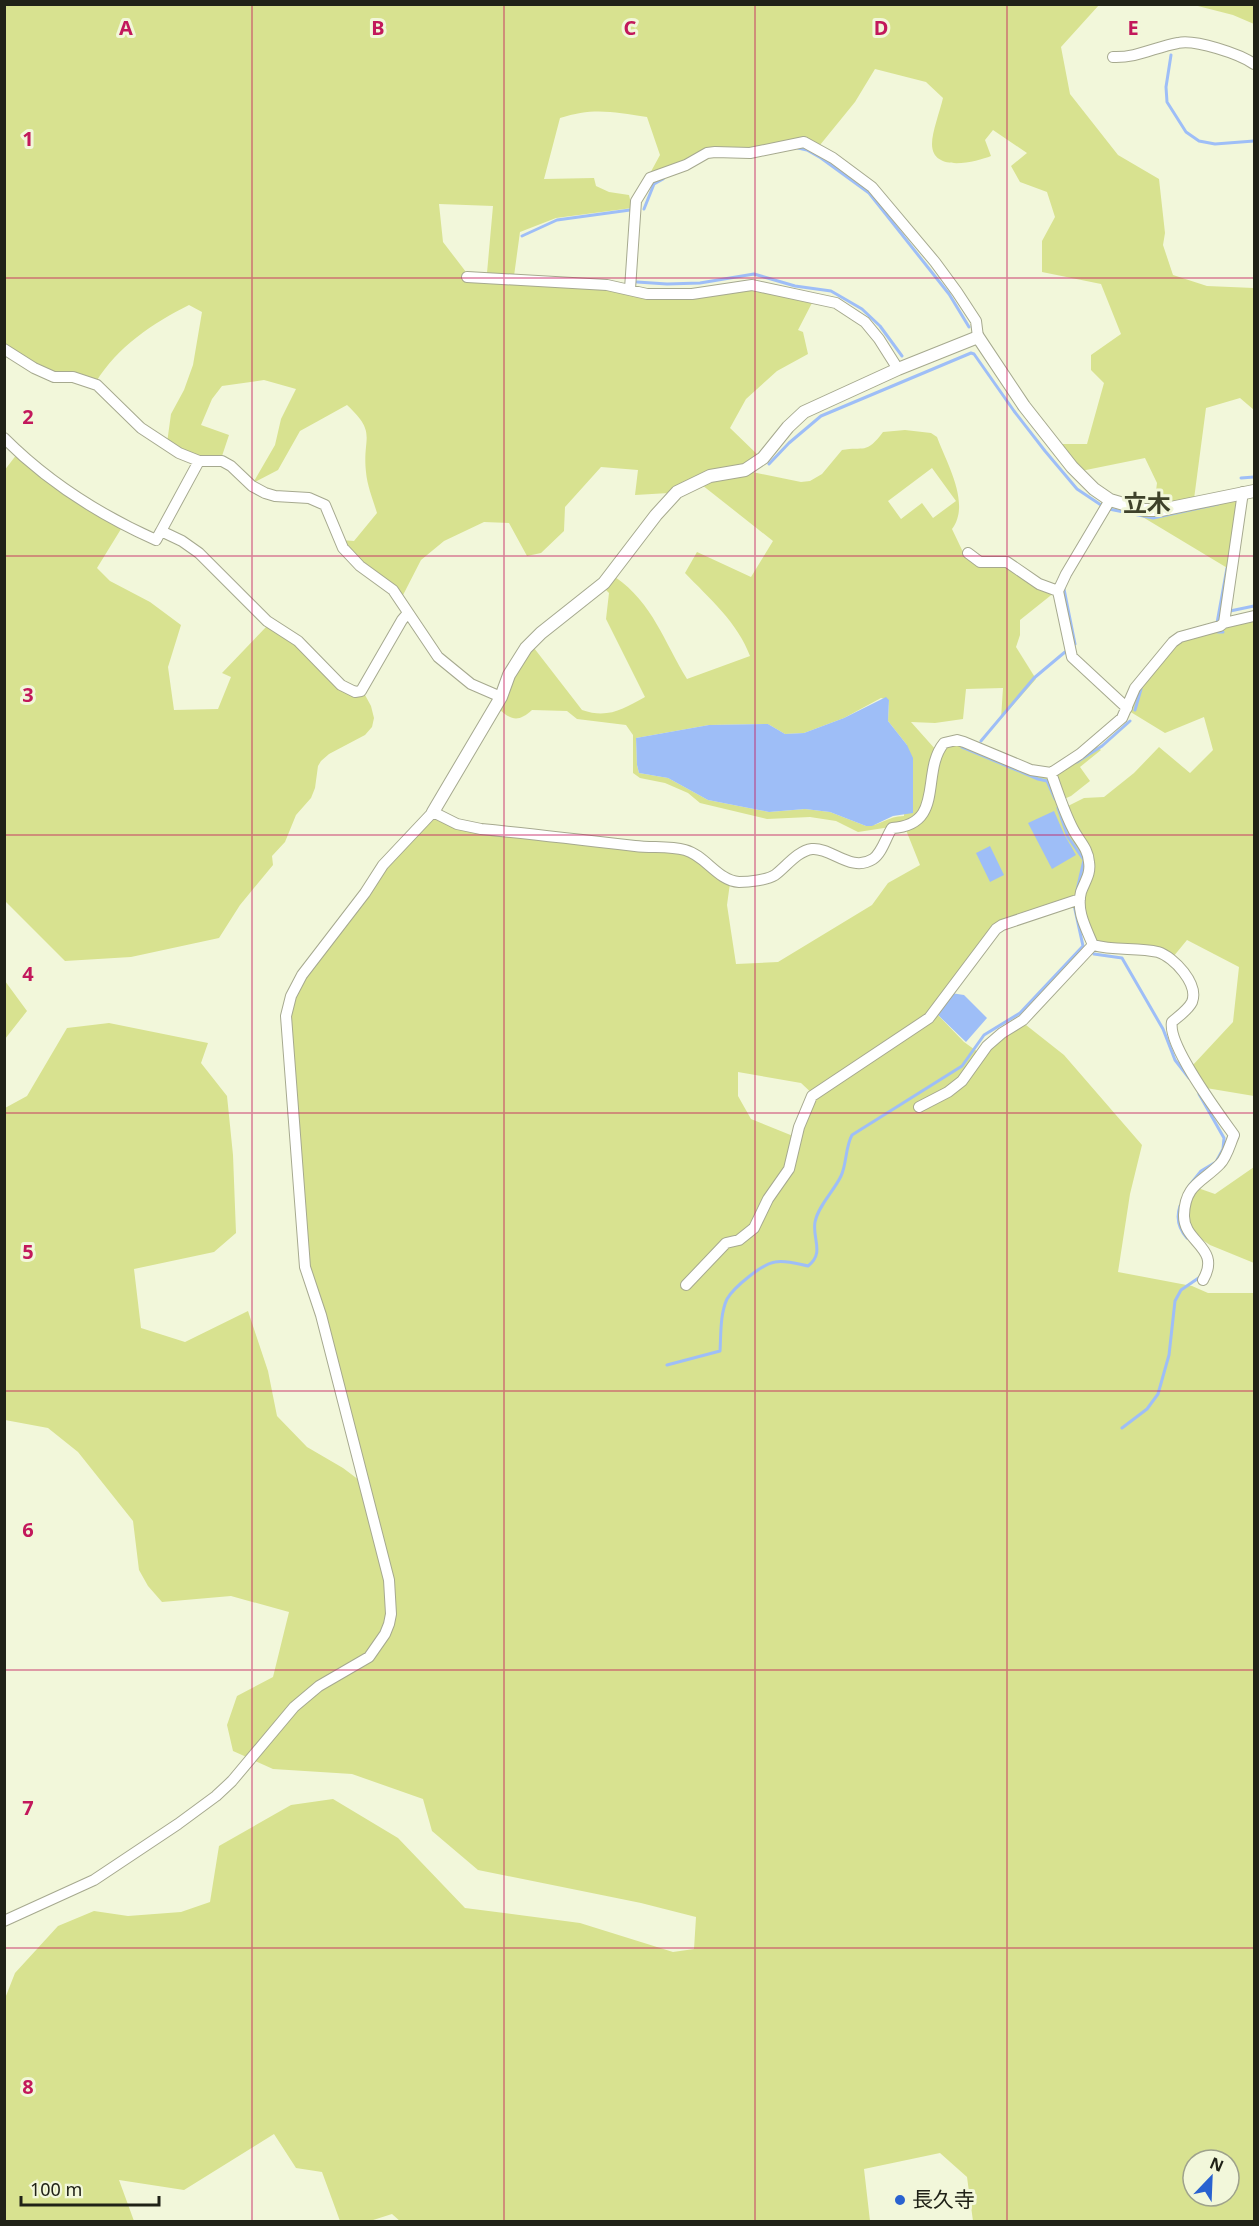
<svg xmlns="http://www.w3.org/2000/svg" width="1259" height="2226" viewBox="0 0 1259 2226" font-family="'Noto Sans','Noto Sans JP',sans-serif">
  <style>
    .green { fill: #d8e290; fill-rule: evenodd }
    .water { fill: #9ebef7 }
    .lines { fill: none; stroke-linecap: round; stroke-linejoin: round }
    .stream { stroke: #9ebef7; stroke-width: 3 }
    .minor-casing { stroke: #a6a98f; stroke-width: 12 }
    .tertiary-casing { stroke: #a6a98f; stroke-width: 14 }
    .minor { stroke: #fff; stroke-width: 10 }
    .tertiary { stroke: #fff; stroke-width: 12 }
    .grid { fill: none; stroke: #c2185b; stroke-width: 1.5; stroke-opacity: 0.55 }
    .poi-dot { fill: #2962d0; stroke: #f2f7da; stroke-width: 2 }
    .labels { text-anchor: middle; stroke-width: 6; stroke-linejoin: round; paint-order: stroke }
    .poi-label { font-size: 21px; fill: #202217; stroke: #f2f7da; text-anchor: start }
    .quarter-label { font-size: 24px; font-weight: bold; fill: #3e412a; stroke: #f2f7da }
    .grid-label { font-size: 20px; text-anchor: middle; font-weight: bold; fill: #c2185b; stroke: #f2f7da; stroke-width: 6; stroke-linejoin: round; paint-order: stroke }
  </style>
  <rect width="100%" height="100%" fill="#f2f7da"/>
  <path class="green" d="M5,5H1099L1061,47L1070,94L1118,155L1159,179L1165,233L1163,245L1173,275L1207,286L1254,288V410L1240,398L1206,408L1194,499L1154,507L1157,483L1145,458L1081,471L1059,444H1087L1104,383L1091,370V355L1121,334L1101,284L1042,272V241L1055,217L1047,192L1020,182L1011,166L1027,153L993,130L985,140L991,156C976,162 932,173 932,144C932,132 940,111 943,98L926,82L875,69L855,102L820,145L799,139L748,151L721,149L648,177L660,155L647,117C614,112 593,107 560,118L544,179L594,178L596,186L609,192L629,195L632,208L556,218L520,232L514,276L487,273L493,206L439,204L443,242L466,272L465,278L612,290L754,289L813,301L798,330L803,332L808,354L777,371L746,399L730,428L759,456L746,463L669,493L635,495L638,470L601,467L565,507L564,531L541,553L527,556L509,523L484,522L444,541L421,560L402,597L362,564L341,540L354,541L377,513C373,500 367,485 366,472C362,436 378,434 347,405L300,431L278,470L253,483L275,445L281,419L296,389L264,380L222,386L212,399L201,425L229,435L221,459H202L167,443L171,414L184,390L193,365L202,312L189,305C153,323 117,347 96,382L47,370L5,347Z
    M1194,5H1254V24L1233,15Z
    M905,430L931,433L937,437C947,464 971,504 952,529L962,550L970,559L1004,564L1055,592L1020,620V635L1016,647L1036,679L1001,719L1003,688L966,689L963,719L935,723L911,722L936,750L920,813L897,826L858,832L836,821L810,817L767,819L700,803L688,793L665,783L640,778L633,773V735L626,725L577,719L567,711L532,710C518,723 510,720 497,707L525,658L534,648L582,710C608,719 623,709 645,697L606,619L609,593L605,589L615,577C653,603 664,642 687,679L750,656C738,623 709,598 685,573L697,552L751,577L773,541L702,485L752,472L801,482L810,481L822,474L842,450C864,446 866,455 883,432ZM932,468L956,501L933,518L922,503L901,519L888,501ZM881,698L889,700L888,721L907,745L904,816C888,816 880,826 866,826L830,812L805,809L769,812L708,800L668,778L639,773L637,765L636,738L709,725L768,724L785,734L804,733L844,718Z
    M17,454L53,485L121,529L97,568L110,581L150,602L181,625L168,667L174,710L218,709L231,677L222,673L267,626L298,644L335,681L365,695L371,706L374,718L372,727L365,735L329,754L321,761L318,766L315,788L311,798L296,815L285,842L272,856L273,865L240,905L219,938L131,957L65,961L5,901L4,471Z
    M1239,496L1229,569L1136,513Z
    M1254,618V1096L1206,1088L1192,1066L1233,1022L1239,967L1187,940L1173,957L1098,945L1080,905L1091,875L1066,807L1084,798L1104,797L1134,773L1159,747L1190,773L1213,750L1204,717L1165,733L1129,711L1137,689L1180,639Z
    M956,743L1048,776L1087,858L1077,898L1000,924L937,1014L964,1042L978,1052L991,1036L1026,1025L1064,1055L1142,1145L1130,1194L1118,1272L1192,1286L1208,1293H1254V2221H973L967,2177L940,2153L864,2169L870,2221L401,2222L392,2214L370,2221H340L322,2172L296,2168L274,2134L184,2190L119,2180L134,2221H5L4,2001L15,1973L58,1926L94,1911L128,1916L181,1912L210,1902L219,1846L291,1805L333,1799L398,1838L465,1908L580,1923L673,1952L694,1949L696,1917L641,1903L478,1870L432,1831L423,1799L352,1774L273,1769L233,1751L227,1725L237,1696L273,1677L289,1612L231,1596L162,1602L148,1586L139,1570L133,1521L78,1452L48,1428L5,1420V1108L27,1096L67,1028L109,1023L208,1043L201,1063L227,1096L233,1155L236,1233L214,1252L134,1269L141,1328L185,1342L248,1311L268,1371L277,1416L307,1447L343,1468L367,1486L307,1264L289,1020L300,982L388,863L433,817L463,829L682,852L730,883L727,905L736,964L778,962L872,905L888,883L920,865L906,830L919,823L940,752ZM738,1072L801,1083L816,1097L799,1136H793L751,1119L738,1096ZM1193,2160H1229V2196H1193Z
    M1095,746L1101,750L1080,767L1090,781L1071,796L1064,799L1056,777V771Z
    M5,981L27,1011L5,1039Z
    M1254,1167V1263L1210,1245L1189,1231L1185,1214L1195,1187L1215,1194Z"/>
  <path class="water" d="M886,697L889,700L888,721L907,745L913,758V813L893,816L872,826H866L830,812L805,809L769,812L708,800L668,778L639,773L637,765L636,738L709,725L768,724L785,734L804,733L844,718Z
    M1054,811L1064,834L1076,855L1052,869L1028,823Z
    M990,846L1004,875L990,882L976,853Z
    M951,993L964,995L987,1018L966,1042L937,1014Z"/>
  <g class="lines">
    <path class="stream" d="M1171,55L1166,87L1167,102L1186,132L1199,141L1215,144L1254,141
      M798,148L807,150L821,158L869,193L949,294L969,327
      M644,209L654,184L663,179
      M522,236L557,220L630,210
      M637,282L667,284L700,283L754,274L795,286L831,291L862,309L880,326L902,356
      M769,464L789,443L821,416L971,353L974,354L1014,411L1045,451L1077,489L1101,505
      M1241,478L1254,477
      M1108,511L1109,509L1153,518L1218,504
      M1064,589L1075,644
      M1230,611L1254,606
      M1217,623L1227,568
      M1218,632H1223
      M1135,710L1141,689
      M981,741L1034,678L1065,652
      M962,747L1038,779L1047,781L1055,799
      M1077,762L1102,746L1130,721
      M1058,808L1068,837L1084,860L1077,890
      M1094,954L1122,958L1163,1029L1175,1060L1189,1078
      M1189,1186L1201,1171L1216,1162L1223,1149L1224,1138L1199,1094
      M1180,1206C1176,1218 1178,1228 1187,1238
      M667,1365L720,1351C721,1335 720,1314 727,1299C734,1287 762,1264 775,1262C786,1260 798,1264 808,1266C825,1253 812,1239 815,1222C818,1206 834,1191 841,1176C847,1163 845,1148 852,1135L962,1066L984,1035L1020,1013L1083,946L1074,905
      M1122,1428L1147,1409L1158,1394L1169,1355L1175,1301L1181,1290L1200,1277"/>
    <defs>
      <path id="minor" d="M1113,57C1137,58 1155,47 1178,43C1195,39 1240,54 1254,64
        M467,277L607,285L647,294H692L752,285L836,303L865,322L879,339L898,369
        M630,289L636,201L650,178L686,165L707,153L715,152L750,153L804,142L833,158L872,187L935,262L957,292L976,321L978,337
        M4,349L34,368L54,377H73L97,385L141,428L179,453L199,461H222L231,466L252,486L265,493L275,496L309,498L325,505L343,548L360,566L393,590L438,657L471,684L501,697
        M4,438C48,482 100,515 156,540L161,531
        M199,461L161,531L182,541L199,553L267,621L298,641L341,685L355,692L361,691L402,620L408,613
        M1110,500L1066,574L1058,591L1072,657L1127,708
        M968,553L980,562H1007L1039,584L1058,591
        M1224,623L1243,492
        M1051,773C1058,792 1064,812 1073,829C1079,841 1088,848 1089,862C1091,874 1085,881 1081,892C1076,911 1086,928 1093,945C1114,951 1138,947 1158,952C1174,957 1199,984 1192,1002C1188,1010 1179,1016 1172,1022C1167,1045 1219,1114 1234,1135C1230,1144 1227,1157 1220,1164C1203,1182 1185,1184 1184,1215C1183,1243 1222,1247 1203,1280
        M919,1107L948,1092L962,1081L987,1046L1002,1033L1023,1020L1093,945
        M686,1285L726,1243L739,1240L754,1228L768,1199L789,1169L799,1127L812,1096L929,1018L996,929L1002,925L1080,899
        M4,1921L94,1880L178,1824L216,1796L232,1781L294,1707L319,1686L369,1657L385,1634L389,1624L391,1614L389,1580L321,1315L305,1267L286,1016L291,996L302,975L365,893L383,865L433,812L457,824L481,829C533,834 584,840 635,846C652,848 670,846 685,850C705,855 718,881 739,882C749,882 767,880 775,875C786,867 797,851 812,849C831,847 851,873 873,859C882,853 886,837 892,828C946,825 920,772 944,743L957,740L964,742L1031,770L1051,773L1080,754L1122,718L1135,688L1173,642L1180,637L1220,626L1224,623L1254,616"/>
      <path id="tertiary" d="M433,812L501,697L509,675L526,648L541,633L604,583L656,515L677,492L710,476L745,470L763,458L788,427L804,412L898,369L978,337L1024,406L1072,467L1094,489L1110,500L1144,510H1161L1254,491"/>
    </defs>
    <use href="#minor" class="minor-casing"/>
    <use href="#tertiary" class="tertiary-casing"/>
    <use href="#minor" class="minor"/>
    <use href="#tertiary" class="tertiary"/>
  </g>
  <path class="grid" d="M252,4V2222M504,4V2222M755,4V2222M1007,4V2222M4,278H1254M4,556H1254M4,835H1254M4,1113H1254M4,1391H1254M4,1670H1254M4,1948H1254"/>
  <circle class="poi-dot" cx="900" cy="2200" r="6"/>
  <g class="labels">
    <g class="poi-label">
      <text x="912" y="2207">長久寺</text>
    </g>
    <g class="quarter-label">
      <text x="1147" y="512">立木</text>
    </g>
  </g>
  <g class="grid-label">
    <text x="126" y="35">A</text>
    <text x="378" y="35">B</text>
    <text x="630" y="35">C</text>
    <text x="881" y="35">D</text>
    <text x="1133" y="35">E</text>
    <text x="28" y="146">1</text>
    <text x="28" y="424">2</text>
    <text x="28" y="702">3</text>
    <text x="28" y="981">4</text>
    <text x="28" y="1259">5</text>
    <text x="28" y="1537">6</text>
    <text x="28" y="1815">7</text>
    <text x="28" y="2094">8</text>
  </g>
  <rect width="1259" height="2226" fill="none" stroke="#202217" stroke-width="12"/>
  <g transform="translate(1211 2178) rotate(23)"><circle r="28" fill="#f2f7da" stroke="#9ea28c" stroke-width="1.5"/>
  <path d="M0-4.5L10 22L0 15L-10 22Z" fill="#2962d0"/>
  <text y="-9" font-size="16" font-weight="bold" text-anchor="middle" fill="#202217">N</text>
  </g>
  <path d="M21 2196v9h138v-9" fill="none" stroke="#202217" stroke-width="3"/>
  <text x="30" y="2196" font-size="18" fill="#202217" stroke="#f2f7da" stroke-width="4.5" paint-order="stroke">100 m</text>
</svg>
